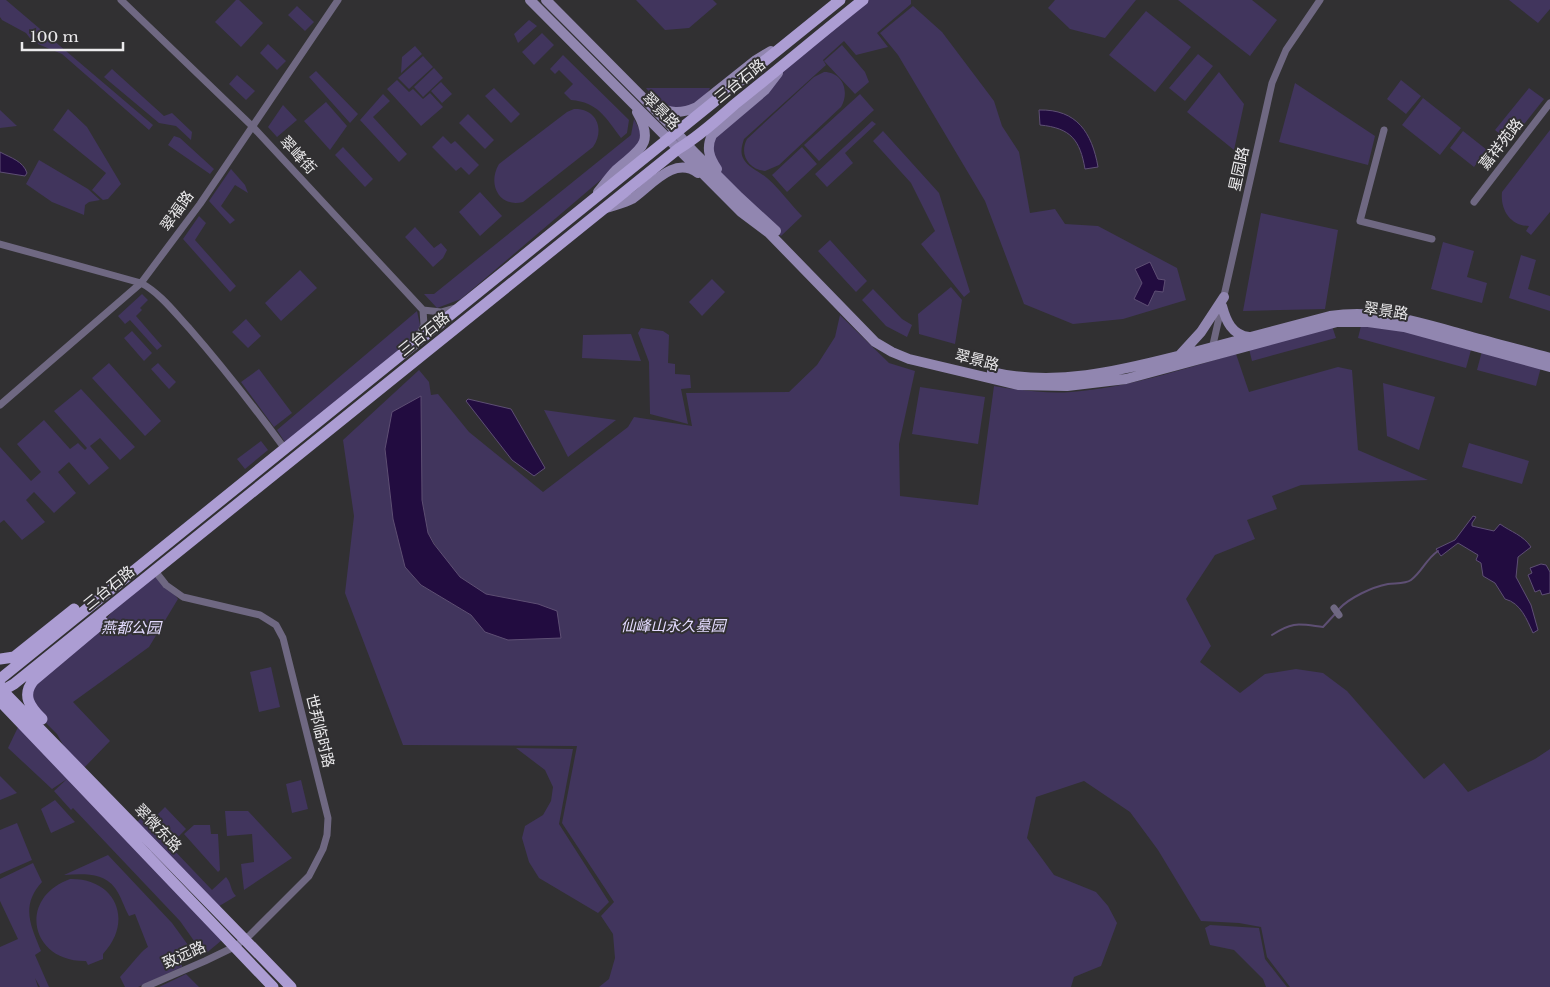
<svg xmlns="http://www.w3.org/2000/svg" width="1550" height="987" viewBox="0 0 1550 987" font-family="'Libre Baskerville','Noto Sans SC',serif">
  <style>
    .green { fill: #41355d; fill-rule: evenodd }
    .water { fill: #220c40; stroke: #5e4f74 }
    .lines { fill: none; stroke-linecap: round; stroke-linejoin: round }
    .stream { stroke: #5e4f74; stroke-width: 2 }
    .minor { stroke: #6f6882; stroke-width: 7 }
    .secondary { stroke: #9186b0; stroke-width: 10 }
    .primary { stroke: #ac9dd3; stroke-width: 11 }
    .labels { text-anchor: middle; stroke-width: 4; stroke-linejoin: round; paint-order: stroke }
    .street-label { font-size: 15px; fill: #ebeaec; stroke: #313032 }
    .park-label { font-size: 15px; font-style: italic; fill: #e4dbff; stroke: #313032 }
  </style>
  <rect width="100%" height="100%" fill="#313032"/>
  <path class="green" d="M0,0H6L153,125L149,130L62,54L33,42L26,33L2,20L0,17Z
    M236,0H239L263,23L241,47L215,22Z
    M636,0H713L717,4L689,28L665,30Z
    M864,0H911V4L877,33L888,47L856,55L844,41L823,60L826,65L744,139C742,145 740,152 743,158C748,168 759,171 767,178C780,189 790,204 802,216L781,236L739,197L718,172L708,146L787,62Z
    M1055,0H1136L1105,38L1070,29L1048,8Z
    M1178,0H1252L1277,20L1250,56Z
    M1509,0H1550V9L1538,23Z
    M297,6L314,22L305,31L288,15Z
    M913,6L942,32L994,101L1002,126L1019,152L1030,213L1055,209L1065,224L1098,226L1177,268L1186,300L1123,319L1073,324L1024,304L985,201L898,55L880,33Z
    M1146,11L1191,47L1155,92L1109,55Z
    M529,20L537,26L518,43L514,34Z
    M542,33L554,45L534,65L522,52Z
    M268,44L286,61L277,70L260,53Z
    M842,45L865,72L869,82L855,94L824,61Z
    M415,46L422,54L401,73L402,57Z
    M1198,54L1213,66L1185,101L1169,88Z
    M563,55L629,120L627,133L621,138C606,118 598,102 571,100L564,93L573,84L559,70L555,74L550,69Z
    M423,56L433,67L409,89L398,78Z
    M434,68L443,78L423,97L414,87Z
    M112,69L164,116L172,113L192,132L191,140L176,126L159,123L104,77Z
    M316,71L358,114L350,123L309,77Z
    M824,72C843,72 850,92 841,107L779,165L765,171C748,169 739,154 747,139L814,77Z
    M1219,72L1244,104L1234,150L1187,112Z
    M237,75L255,91L246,100L229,84Z
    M397,80L409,92L413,89L423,99L430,93L443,107L421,126L387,89Z
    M1401,80L1421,96L1406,114L1387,99Z
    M441,82L452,94L442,103L431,91Z
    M1295,83L1375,136L1368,165L1279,142Z
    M494,88L520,114L511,123L485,96Z
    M646,88H710C704,103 682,113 666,107C659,104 651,94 646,88Z
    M1529,88L1544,99L1510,142L1495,130Z
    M383,94L390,101L373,117L407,154L399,162L360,120Z
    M860,94L874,110L819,161L804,145Z
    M1423,98L1461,128L1440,155L1402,125Z
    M326,102L347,126L330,150L304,121Z
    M283,105L297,120L277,137L268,127Z
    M68,109L87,127L121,184L108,199L103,200L92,190L106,173L53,130Z
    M574,109C597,108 605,130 593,147L523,202C499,208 487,184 499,164L567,112Z
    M0,110L17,126L0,128Z
    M468,114L494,140L485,149L459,123Z
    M634,119L642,134L637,149L461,299L437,308L424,294H434L631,135Z
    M872,121L876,124L845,153L853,163L827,187L815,174Z
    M1550,130V212L1531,235L1526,231L1529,226C1511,226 1500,210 1502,192Z
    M883,131L939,193L970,292L964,297L921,244L935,231L911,183L873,141Z
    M1463,131L1487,150L1474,167L1450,148Z
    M174,136L180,138L214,169L210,174L168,145Z
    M443,136L451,144L455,141L479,165L469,175L461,167L456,171L432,147Z
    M343,147L373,179L365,187L335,155Z
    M802,147L817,164L787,192L772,175Z
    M39,160L88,189L100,200L89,202L85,205L84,215L52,202L26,184Z
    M231,169L245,185L248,193L235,185L221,206L235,220L230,224L209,201Z
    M480,192L502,216L480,236L459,212Z
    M1261,213L1338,230L1325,309L1243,311Z
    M199,216L206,223L195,240L236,286L230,292L183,239Z
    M415,227L434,248L441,243L447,250L443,258L433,267L405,237Z
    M830,240L867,281L856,292L818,251Z
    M1443,242L1474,251L1467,277L1487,283L1482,303L1431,289Z
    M1521,255L1536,260L1528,289L1550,296V311L1509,298Z
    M300,270L317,288L281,321L265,303Z
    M712,279L725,292L702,316L689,302Z
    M951,287L962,300L955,344L919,334L918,314Z
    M873,289L902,319L912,325L907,337L886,326L862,300Z
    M142,294L148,300L140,308L142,310L136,316L162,346L157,350L130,320L125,324L118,316Z
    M417,311L420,325L413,341L286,444L277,430Z
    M840,315L889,363L915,371L899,444L900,496L978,505L994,386C1018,390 1047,394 1071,392C1127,388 1182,369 1236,354L1249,392L1338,367L1352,370L1358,450L1428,480L1301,485L1272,496L1277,509L1247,520L1255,539L1215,555L1186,599L1211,646L1200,662L1240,693L1265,674L1296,669L1323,673L1347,691L1424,779L1444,763L1468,792L1535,759L1550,749V987H1290L1267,957L1261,927L1239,923L1201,921L1158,850L1130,812L1084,781L1036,797L1027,838L1054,875L1096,892L1108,906L1117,923L1101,966L1074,977L1071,987H599L609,979L615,958L613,934L601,916L614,902L562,823L577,746L403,745L345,593L354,516L343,440L419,370L429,382L431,395L438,394L469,432L543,492L628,427L634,417L692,426L686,393L789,392L817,365L835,337ZM421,396L422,500L428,533L442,556L460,577L486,595L500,596L486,632L471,615L421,585L405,567L393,519L385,449Z
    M246,319L261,336L248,348L232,332Z
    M1332,326L1336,338L1252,361L1249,349Z
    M1361,326L1405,331L1471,350L1466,368L1358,338Z
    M641,328L663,331L669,335L668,363L675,364V374L690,375L691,388L681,389L688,424L650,414L649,362L638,333Z
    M132,331L152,353L144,361L124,338Z
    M631,334L641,361L582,358L583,335Z
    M1482,351L1541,367L1536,386L1477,370Z
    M109,363L161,421L145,436L92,378Z
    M158,363L176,382L169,389L151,369Z
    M259,369L292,413L274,427L241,382Z
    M1383,383L1435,397L1419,450L1387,436Z
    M920,387L985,397L978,444L912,434Z
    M81,389L135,447L120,460L100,438L90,446L109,468L89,485L69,462L58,472L76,493L54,513L34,492L26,500L45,522L22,540L4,520L0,523V447L31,481L41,472L17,444L44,420L70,449L78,443L85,450L87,448L54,411Z
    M544,410L616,420L568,457Z
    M261,441L268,450L245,469L237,459Z
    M1469,443L1529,461L1522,484L1462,467Z
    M155,571L178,599L149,647L73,702L110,741L81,771L72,761L57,734L32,709L30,685L104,622L125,595Z
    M271,667L280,707L259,712L250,672Z
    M19,725L222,940L204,955L180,921L73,808L71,810L54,791L67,779L52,789L8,748Z
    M516,748L573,749L559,824L609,902L598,913L539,878L529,862L522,838L525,826L543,815L551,801L553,787L545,770Z
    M0,776L17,793L0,800Z
    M301,780L308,809L292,813L286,784Z
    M55,800L75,822L51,833L41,809Z
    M165,807L186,829L175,840L154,818Z
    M225,811H248L292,858L244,890L241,864L254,862L252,834L227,836Z
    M144,815L151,823L150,825L212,890L226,877C232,884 230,890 236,896L216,908L135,824Z
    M17,823L32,860L0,874V830Z
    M194,825H210L211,834H218L220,870L218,872L184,834Z
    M108,855L172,923L188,945L185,948L188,957L182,961V967L138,987H125L120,977C126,971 142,950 148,947L135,914L129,916C124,907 121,896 115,888C103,872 82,874 64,875Z
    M33,863L42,882C20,906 31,926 41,951L35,955L49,987H40L35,978L38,987H0V947L18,939L0,901V879Z
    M70,879C116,878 134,921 103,954V959L88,965L86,961C30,962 17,898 70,879Z
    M1210,925L1259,928L1265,959L1287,987H1266L1263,979L1234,950L1210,945L1205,928Z
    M186,974L199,987H159Z"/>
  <path class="water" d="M1039,110C1077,109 1092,133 1098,167L1085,169C1080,140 1071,128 1040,125Z
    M0,152C11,158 23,161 27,173L25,176L0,172Z
    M1150,262L1158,279L1165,280L1163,292L1155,291L1148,306L1134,299L1142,283L1135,269Z
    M421,396L422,500L428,533L434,544L460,577L486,594L538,604L557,611L561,638L508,640L485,632L471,615L421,585L405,567L393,519L385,449L392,412Z
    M468,399L511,409L545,468L534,476L512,460L466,401Z
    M1473,516L1476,517L1472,523V526L1494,531L1500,524C1511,532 1523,535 1531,547L1518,557L1516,577L1531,605L1538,630L1533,633C1527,620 1521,603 1505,599L1495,583L1483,576L1481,563L1476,560L1478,555L1458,543L1441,556L1436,549L1455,540Z
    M1541,564L1546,565L1550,572V593L1542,595L1540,590L1535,592L1528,575L1532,573L1530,568Z"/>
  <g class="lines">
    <path class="stream" d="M1339,609C1349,598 1372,587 1388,584C1395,583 1406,584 1411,580C1422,572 1426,559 1438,551
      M1272,635C1293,621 1299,624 1323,627L1336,613"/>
    <path class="minor" d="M121,0L252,126L423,310L424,325L417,340
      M1384,130L1360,221L1432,239
      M1474,202L1550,103
      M0,244L141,283C160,293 175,313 189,328C223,367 254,407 285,449
      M423,310L441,312L455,308
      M1212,349L1272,83L1286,50L1320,0
      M0,405L141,283L200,204L338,0
      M1334,608L1339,615
      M145,987L205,961L234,947L250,935L309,876L323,849L327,835L328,818L283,638L276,625L260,615L183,597L166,585L155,571"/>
    <path class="secondary" d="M530,0L741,212L769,233L875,342L892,352L909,359L1018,385L1067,386L1126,379L1337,322H1368L1404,327L1550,367
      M546,0L670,125L693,151L739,197L776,231
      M655,105C670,114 681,114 697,107L756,60L771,51
      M717,169C709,157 706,148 712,135L765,90L778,73
      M598,192C604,185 609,177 616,170C638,150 656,145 637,112
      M606,208C615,205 625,203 632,199C651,186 674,155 698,173
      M1222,306C1226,321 1232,335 1249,337
      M1179,356L1201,332L1224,297
      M992,372C1059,388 1126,369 1190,353C1237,341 1283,328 1330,316C1379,309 1418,322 1465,335C1493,343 1522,350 1550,358"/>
    <path class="primary" d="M0,659L14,657L74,609
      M0,679L840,0
      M0,685L3,691L291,987
      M0,692L14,684L678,149C698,137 717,120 735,104C778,70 820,34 863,0
      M0,701L273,987
      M42,719C30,707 21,695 34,680L103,622"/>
  </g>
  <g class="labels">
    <g class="street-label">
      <text transform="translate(740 81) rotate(-39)" y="5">三台石路</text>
      <text transform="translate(661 111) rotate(45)" y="5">翠景路</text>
      <text transform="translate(1501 144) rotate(-52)" y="5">嘉祥苑路</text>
      <text transform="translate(298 155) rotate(47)" y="5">翠峰街</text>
      <text transform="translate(1239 169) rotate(-78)" y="5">星园路</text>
      <text transform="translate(177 211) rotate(-55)" y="5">翠福路</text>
      <text transform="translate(1386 311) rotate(8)" y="5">翠景路</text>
      <text transform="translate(424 334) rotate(-39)" y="5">三台石路</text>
      <text transform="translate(977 360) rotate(14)" y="5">翠景路</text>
      <text transform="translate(109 588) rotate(-39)" y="5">三台石路</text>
      <text transform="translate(320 731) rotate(76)" y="5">世邦临时路</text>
      <text transform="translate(158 828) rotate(46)" y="5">翠微东路</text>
      <text transform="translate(184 955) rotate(-24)" y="5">致远路</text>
    </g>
    <g class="park-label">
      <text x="673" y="631">仙峰山永久墓园</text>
      <text x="131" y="633">燕都公园</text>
    </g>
  </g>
  <path d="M22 42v8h101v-8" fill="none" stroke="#ebeaec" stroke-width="2.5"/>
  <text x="30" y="42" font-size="15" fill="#ebeaec" stroke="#313032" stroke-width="4" paint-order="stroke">100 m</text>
</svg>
